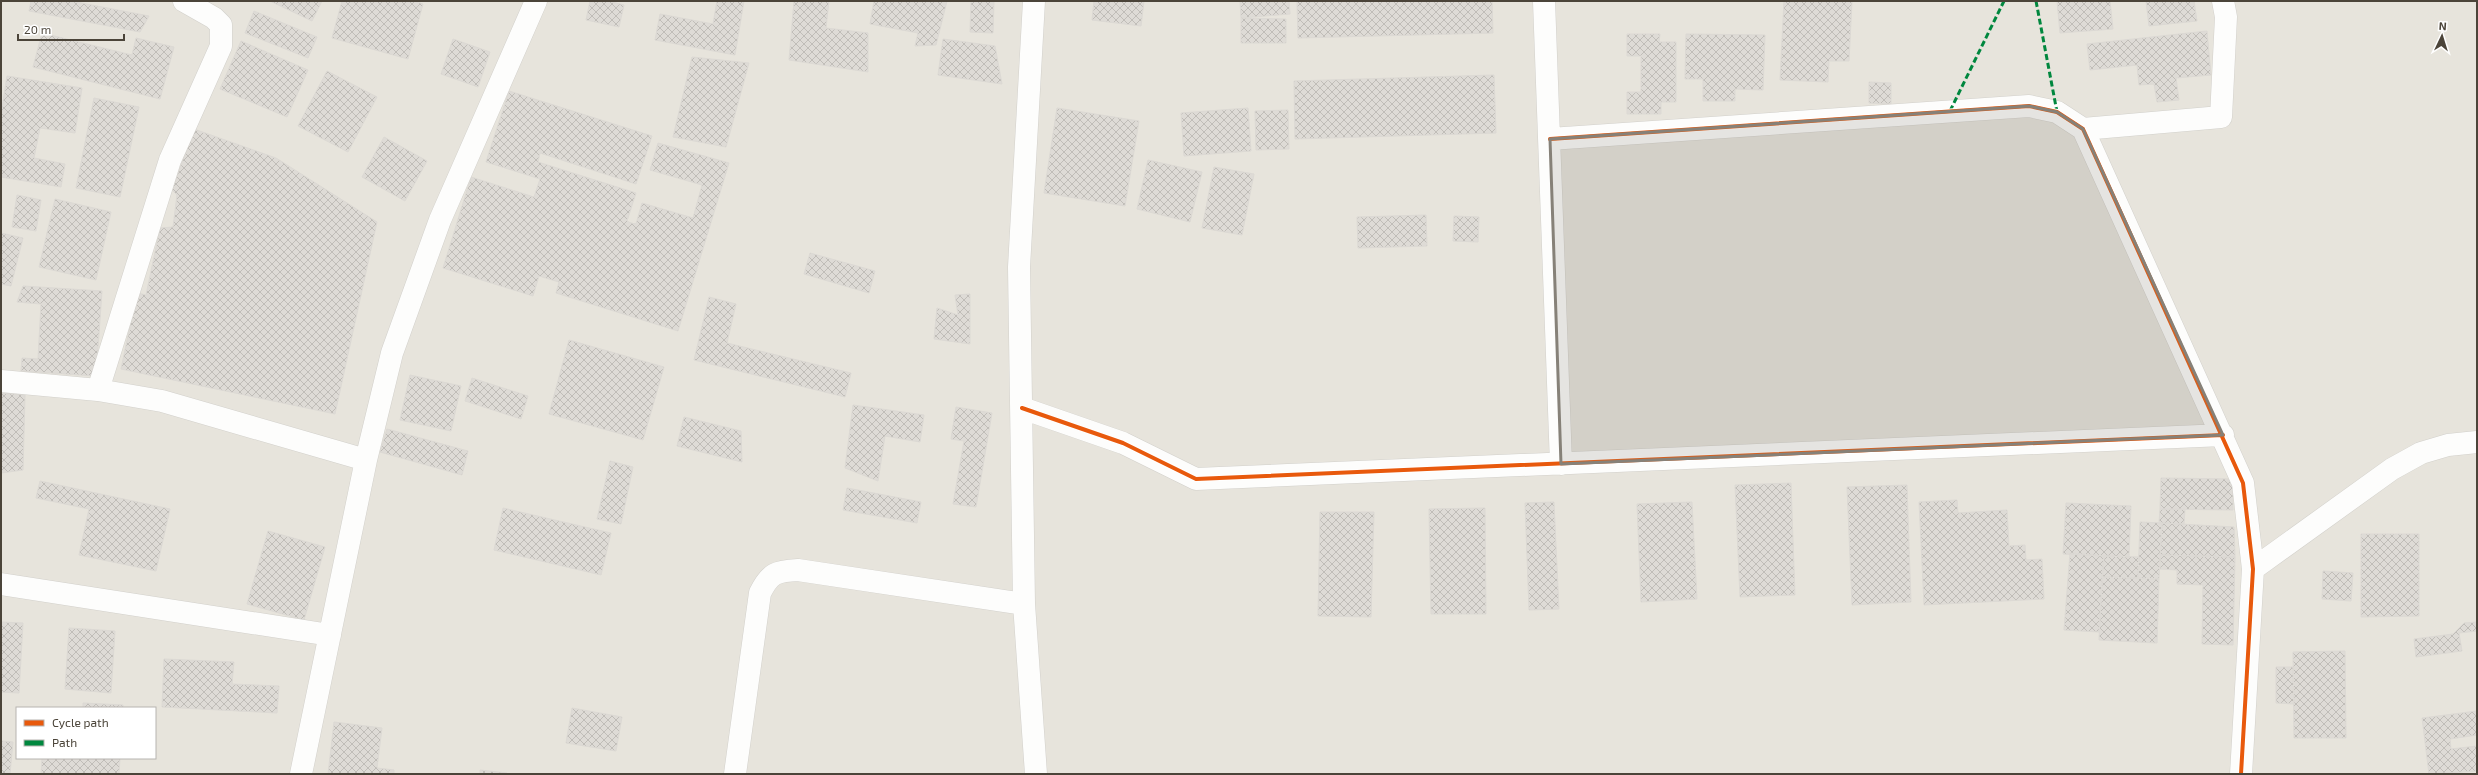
<svg xmlns="http://www.w3.org/2000/svg" width="2478" height="775" viewBox="0 0 2478 775" font-family="'Exo 2',sans-serif">
  <style>
    .residential { fill: #e7e4dc; fill-rule: evenodd }
    .building { fill: url(#building-cross-hatch); stroke: #dcd9d4 }
    .lines { fill: none; stroke-linecap: round; stroke-linejoin: round }
    .street-casing { stroke: #d2d0cb; stroke-width: 23 }
    .street { stroke: #fdfdfc; stroke-width: 22 }
    .quiet { stroke: #00873e; stroke-width: 3; stroke-dasharray: 6 3; stroke-linecap: butt }
    .cycleway-casing { stroke: #fff; stroke-width: 6 }
    .cycleway { stroke: #e8590c; stroke-width: 4 }
    .marked { fill: #868178; fill-opacity: 0.2; stroke: #868178; stroke-width: 3; stroke-linejoin: round }
  </style>
  <defs>
    <pattern id="building-cross-hatch" width="8" height="8" patternUnits="userSpaceOnUse"><rect width="8" height="8" fill="#dedbd6"/><path d="M0 0l8 8M0 8l8-8" fill="none" stroke="#c0bdb8"/></pattern>
  </defs>
  <rect width="100%" height="100%" fill="#f4f2ee"/>
  <path class="residential" d="M1,1H2477V774H1ZM17,708H155V758H17Z"/>
  <path class="building" d="M31,1H71L149,16L140,32L29,11Z
    M270,1H322L312,21Z
    M342,1H414L423,4L408,59L332,38Z
    M590,1H608L624,5L619,27L586,20Z
    M717,1H744L735,55L655,40L660,14L713,24Z
    M794,1H829L826,28L868,33V72L789,60Z
    M874,1H947L936,45L915,46L918,33L870,24Z
    M971,1H994L993,33L970,32Z
    M1094,1H1144L1141,26L1092,20Z
    M1240,1H1289L1290,14L1241,18Z
    M1297,1H1492L1493,33L1298,38Z
    M1784,1H1852L1849,61H1829L1828,82L1780,80Z
    M2057,1H2110L2113,29L2060,33Z
    M2146,1H2194L2197,21L2149,26Z
    M254,11L317,37L308,58L245,33Z
    M1241,18L1286,19V43H1241Z
    M2207,31L2211,75L2176,78L2179,100L2157,102L2154,84L2139,85L2137,65L2090,70L2087,44Z
    M42,33L132,55L136,38L174,47L160,99L33,67Z
    M1627,34H1660L1659,42H1676V102H1661V114H1627V92H1641V56H1627Z
    M1686,34L1765,35L1763,90L1735,89V101H1703V79H1685Z
    M453,39L490,52L478,87L441,74Z
    M943,39L995,46L1002,84L938,75Z
    M241,41L308,70L287,117L220,89Z
    M692,57L749,63L726,147L673,137Z
    M327,71L377,97L348,152L298,126Z
    M1494,75L1496,133L1295,139L1294,81Z
    M7,76L82,88L75,133L40,128L34,158L65,164L61,187L1,177V114Z
    M1869,82L1891,83V104L1869,103Z
    M509,91L652,136L636,184L540,153L538,162L636,193L627,221L631,223L636,224L642,203L693,218L702,185L650,170L658,143L729,163L678,331L556,293L559,282L539,276L533,296L443,268L471,177L534,197L540,179L486,162Z
    M94,98L139,107L120,197L76,188Z
    M1057,108L1139,121L1125,206L1044,193Z
    M1248,108L1251,151L1184,156L1181,113Z
    M1288,110L1289,149L1256,150L1255,111Z
    M194,129L276,158L377,222L335,414L121,369L137,293L146,295L160,228L173,227L177,195L172,190Z
    M384,137L427,161L405,201L362,177Z
    M1148,160L1202,172L1190,222L1137,209Z
    M1214,167L1254,174L1242,235L1202,228Z
    M17,195L41,200L36,231L12,227Z
    M55,199L111,212L96,280L39,267Z
    M1426,215L1427,246L1358,248L1357,217Z
    M1454,216L1479,217L1478,242L1453,241Z
    M1,233L23,238L11,286L1,284Z
    M810,253L875,271L869,293L804,274Z
    M23,286L102,291L96,376L21,371L22,358L38,359L41,304L17,302Z
    M970,294V344L934,339L937,308L958,315L955,295Z
    M709,297L736,304L727,343L851,373L845,397L694,360Z
    M569,340L664,367L643,440L549,414Z
    M410,375L461,386L451,431L400,420Z
    M472,378L528,396L521,419L465,401Z
    M1,393L25,395L23,470L1,473Z
    M853,405L924,415L920,442L885,436L878,481L845,468Z
    M956,407L992,413L976,507L953,504L964,441L951,439Z
    M684,417L741,431L742,462L677,446Z
    M387,429L468,451L462,475L380,452Z
    M610,461L633,467L621,524L597,519Z
    M2161,478L2233,479V510L2160,509Z
    M40,481L170,509L156,571L79,555L89,509L36,498Z
    M1791,483L1795,595L1740,597L1735,485Z
    M1907,485L1911,602L1852,605L1847,487Z
    M847,488L921,502L917,523L843,510Z
    M1957,500L1958,513L2007,510L2009,546L2025,545L2026,560L2042,559L2044,599L1924,605L1919,502Z
    M1554,502L1559,609L1529,610L1525,503Z
    M1692,502L1697,599L1641,602L1637,504Z
    M2066,503L2131,506L2129,557L2063,554Z
    M503,508L611,533L601,575L494,550Z
    M1485,508L1486,614H1431L1429,509Z
    M2160,509H2185L2184,524L2159,523Z
    M1320,512H1374L1371,617L1318,616Z
    M2140,522L2162,523L2159,579L2138,578Z
    M2162,523L2234,527L2235,557L2160,555Z
    M268,531L325,547L304,620L247,604Z
    M2361,534H2419V616L2361,617Z
    M2070,553L2104,556L2099,632L2064,630Z
    M2160,555L2235,557L2233,645L2202,644L2203,585L2177,584V570L2160,569Z
    M2104,556L2139,557L2138,578L2102,577Z
    M2323,571L2353,573L2351,601L2322,599Z
    M2102,577L2159,579L2157,643L2099,640Z
    M1,622L23,623L19,693L1,692Z
    M2477,622V631L2459,633L2462,651L2416,657L2414,639L2453,634L2464,623Z
    M69,628L115,631L111,693L65,689Z
    M2345,651L2346,738H2294L2293,652Z
    M164,659L234,662L232,684L279,686L277,713L162,707Z
    M2276,667H2293L2294,704L2276,703Z
    M83,703L123,705V708H83Z
    M572,708L622,717L616,751L566,743Z
    M2477,711V735L2450,739L2451,749L2477,746V771L2429,774L2422,718Z
    M334,722L382,728L377,768L394,770V774H328Z
    M1,741L13,742L10,774H1Z
    M42,758H120L119,774H41Z
    M480,770L507,773V774H480Z"/>
  <g class="lines">
    <defs>
      <path id="street" d="M1034,1L1019,267L1024,604L1036,774
        M1544,1L1561,464
        M2083,129L2221,117L2226,17L2223,1
        M1550,139L2029,106L2057,112L2083,129L2243,483L2253,569L2241,774
        M1,381L98,390L162,401L366,460
        M98,390L170,160L221,46V25L214,18L184,1
        M1022,408L1123,443L1196,479L2223,435
        M2253,569L2392,469L2421,453L2448,445L2477,442
        M1,584L330,635
        M301,774L366,460L392,353L440,220L536,1
        M735,774L760,593C770,573 776,571 798,570L1024,604"/>
    </defs>
    <use href="#street" class="street-casing"/>
    <use href="#street" class="street"/>
    <path class="quiet" d="M2036,1L2057,112
      M1950,111L2004,1"/>
    <defs>
      <path id="cycleway" d="M1550,139L2029,106L2057,112L2083,129L2243,483L2253,569L2241,774
        M1022,408L1123,443L1196,479L2223,435"/>
    </defs>
    <use href="#cycleway" class="cycleway-casing"/>
    <use href="#cycleway" class="cycleway"/>
  </g>
  <path class="marked" d="M2029,106L2057,112L2083,129L2223,435L1561,464L1550,139Z"/>
  <rect width="2478" height="775" fill="none" stroke="#4b4439" stroke-width="4"/>
  <rect x="16" y="707" width="140" height="52" fill="#ffffff" stroke="#b7b4b0"/>
  <rect x="24" y="720" width="20" height="6" fill="#e8590c" stroke="#b7b4b0"/>
  <text x="52" y="727" font-size="12" fill="#4b4439">Cycle path</text>
  <rect x="24" y="740" width="20" height="6" fill="#00873e" stroke="#b7b4b0"/>
  <text x="52" y="747" font-size="12" fill="#4b4439">Path</text>
  <g transform="translate(2442 36) rotate(4)" stroke="#ffffff" stroke-width="3" paint-order="stroke">
  <path d="M0-3L7 15L0 10L-7 15Z" fill="#4b4439"/>
  <text y="-6" font-size="11" font-weight="bold" text-anchor="middle" fill="#4b4439">N</text>
  </g>
  <path d="M18 34v6h106v-6" fill="none" stroke="#4b4439" stroke-width="2"/>
  <text x="24" y="34" font-size="12" fill="#4b4439" stroke="#ffffff" stroke-width="3" paint-order="stroke">20 m</text>
</svg>
